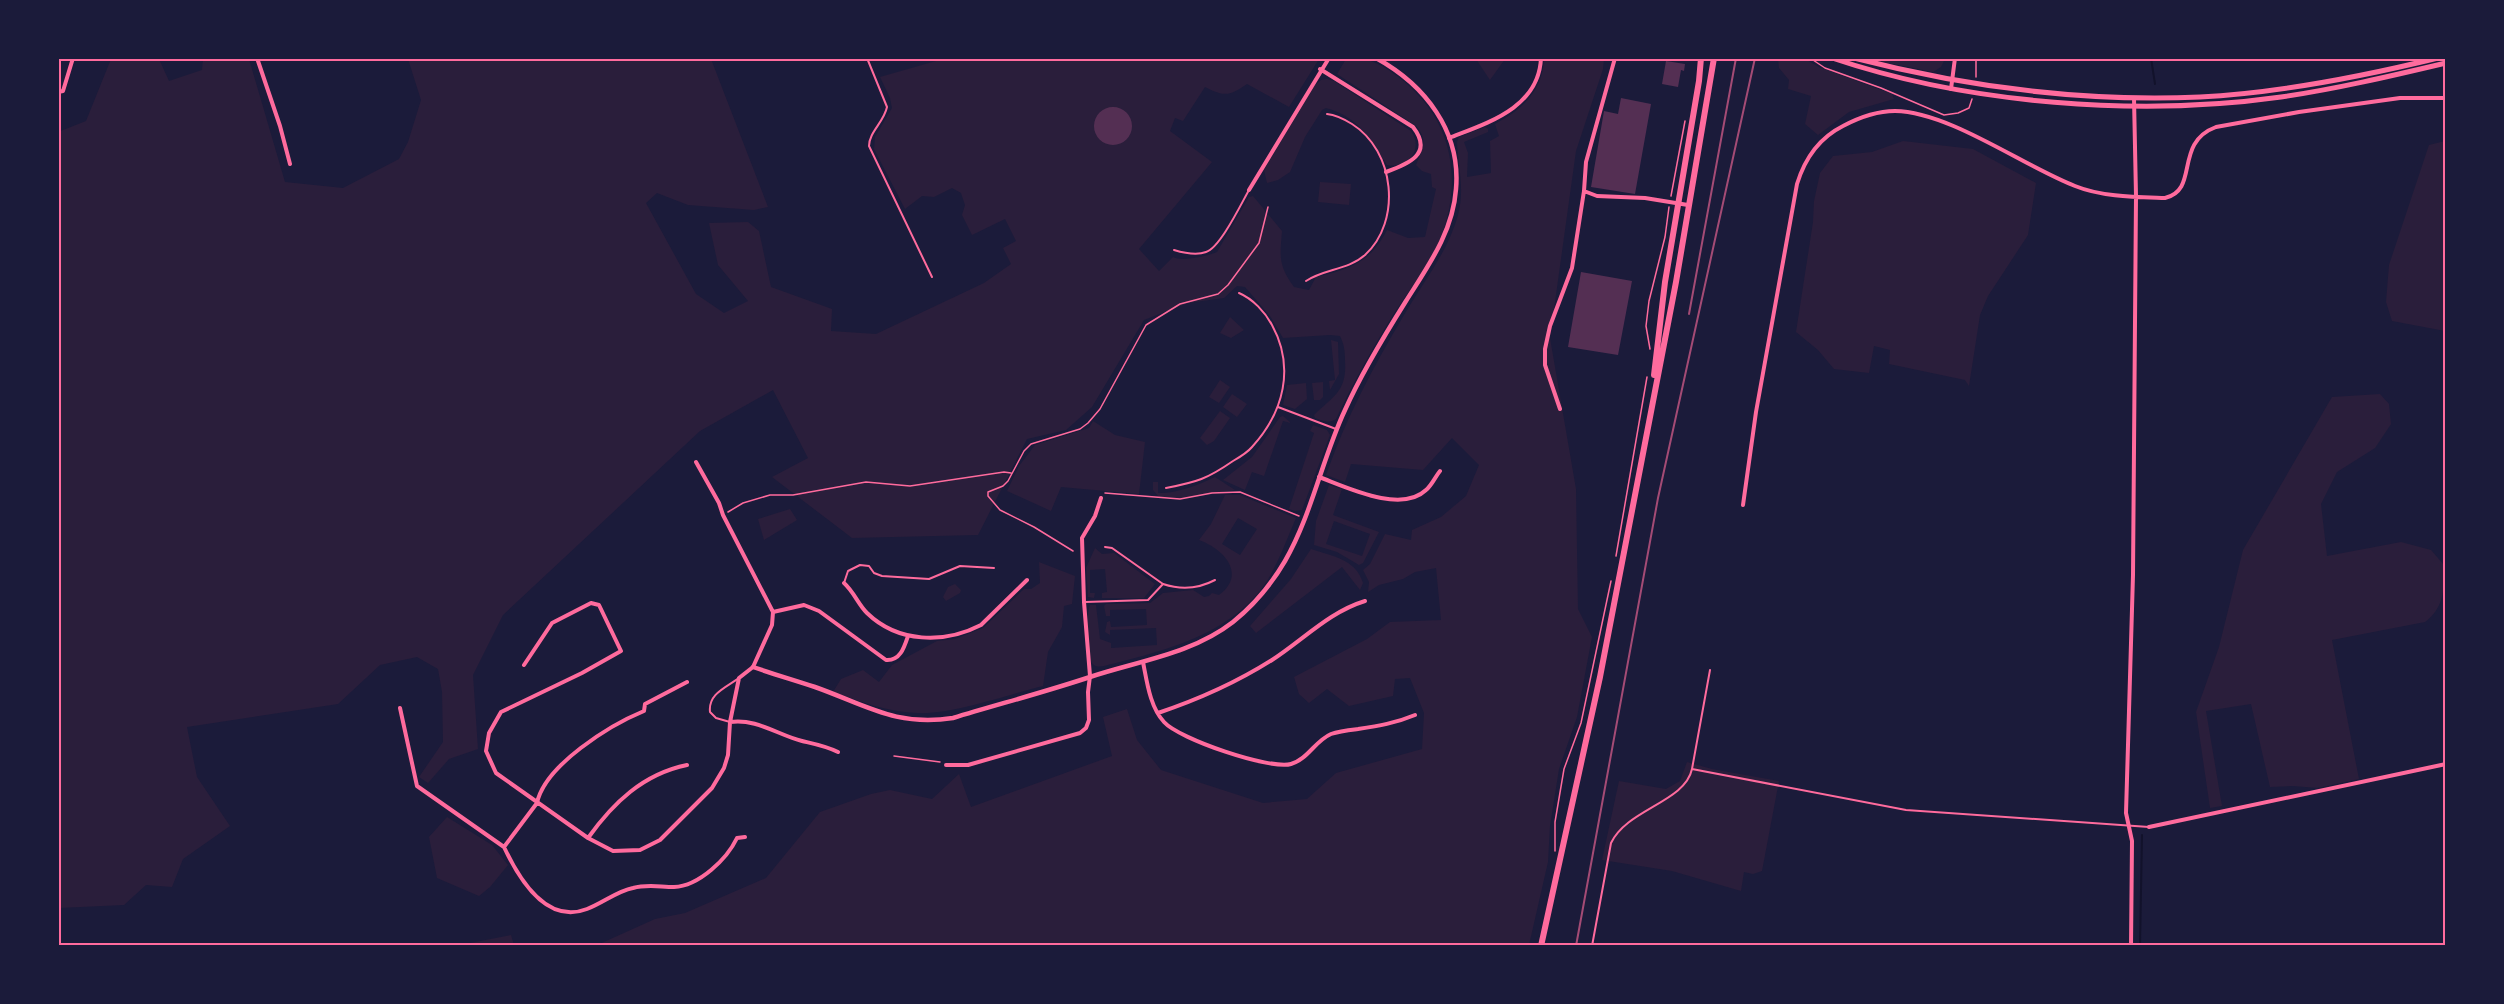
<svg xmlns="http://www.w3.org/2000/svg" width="2504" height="1004" viewBox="0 0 2504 1004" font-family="Poppins,sans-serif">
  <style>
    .green { fill: #2a1e3b; fill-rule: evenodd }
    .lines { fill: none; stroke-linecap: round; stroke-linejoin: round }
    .stream { stroke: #12122b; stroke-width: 2 }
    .building { fill: #542f53 }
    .path { stroke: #ff6b9d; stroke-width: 1.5 }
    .service { stroke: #ff6b9d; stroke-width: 2 }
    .minor { stroke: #ff6b9d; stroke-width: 4 }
    .tertiary { stroke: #ff6b9d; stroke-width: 4.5 }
    .secondary { stroke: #ff6b9d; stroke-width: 5 }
    .primary { stroke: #ff6b9d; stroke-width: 6 }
    .rail { stroke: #a44b75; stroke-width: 2 }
    .neatline { fill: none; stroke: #ff6b9d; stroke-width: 2 }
  </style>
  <rect width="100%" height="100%" fill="#1b1b3a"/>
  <path class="green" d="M111,59H159L169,81L202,70L203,59H249L285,182L343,188L399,159L408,142L421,100L408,59H711L768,207L754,210L688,205L657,193L646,203L696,294L724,313L748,301L718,265L709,223L748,222L759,231L771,287L832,309L831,331L876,334L984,283L1011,264L1003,248L1016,241L1005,219L972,235L962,215L965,205L961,193L952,188L934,197L922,196L905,209L874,149L875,137L892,108L890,98L880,77L943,59H1319L1289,107L1247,84C1230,96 1224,97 1205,87L1183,121L1175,118L1170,131L1212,162L1139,249L1159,271L1173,257C1181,262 1208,256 1217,252L1249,197L1253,196L1282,231C1280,257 1278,265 1294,287L1309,290L1316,277C1350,269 1370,263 1387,230L1408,238L1425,237L1436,189L1432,187L1431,174L1422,171L1416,165C1422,149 1429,141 1416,126L1337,74L1346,59C1351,59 1358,57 1364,59C1383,63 1407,82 1420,97C1460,141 1460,203 1433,254C1421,275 1406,295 1393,315C1372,349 1353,383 1336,419C1328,424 1323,421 1315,418L1314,415C1335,395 1347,391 1345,360C1345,351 1344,344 1340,336L1330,335L1283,338L1270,316L1245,287L1237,286L1224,298L1188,303L1144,320L1092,407L1066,430L1027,439L978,535L852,538L772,477L808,458L773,390L700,431L503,615L473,675L478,749L449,759L428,783L419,777L443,742L442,692L438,669L417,657L380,665L338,704L187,727L197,777L230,826L183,859L172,887L146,885L124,905L59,908L58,132L86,121Z
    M1476,59H1505L1490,80Z
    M1544,59H1604L1603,69L1576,151L1550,338L1576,489L1578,609L1592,637L1577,717L1559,769L1550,826L1548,862L1529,945L595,946L655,919L685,913L766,878L820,812L871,794L890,790L932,799L959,774L971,807L1112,756L1103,717L1127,709L1137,740L1161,770L1263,803L1307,799L1336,773L1422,749L1424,713L1410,678L1395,679L1393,696L1349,706L1327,689L1309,703L1299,694L1294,677L1367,639L1390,622L1441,620L1436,568L1415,572L1403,579L1379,585L1368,592L1369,582L1363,570L1370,564L1385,534L1411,540L1412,530L1441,517L1466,496L1479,465L1452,438L1423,470L1351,464L1345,482L1326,475C1346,418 1373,367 1404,315C1423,282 1448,252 1458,215C1465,189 1458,167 1457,142L1459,137L1485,127L1488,129V132L1464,142L1468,153L1467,177L1491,173L1490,141L1499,136L1495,124C1522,110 1543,90 1544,59Z
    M1778,59H1805L1819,67L1892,94L1894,99L1849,112L1818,135L1805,124L1811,96L1788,89L1789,80L1779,68Z
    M1868,59H1945L1941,67L1933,72Z
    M1327,79L1334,81L1411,131C1424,149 1408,169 1387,165C1370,139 1359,117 1326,108L1322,110L1305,137L1290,172L1278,180L1267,183L1264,170L1315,85L1321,80Z
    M1903,141L1973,149L2036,183L2028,235L1988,296L1980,315L1969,386L1965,380L1889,364L1890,350L1874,346L1869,373L1834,369L1818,350L1796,332L1813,222L1814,201L1820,173L1833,156L1872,152Z
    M2445,141H2446L2445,331L2392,321L2386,302L2389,265L2429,145Z
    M1320,182L1351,184L1349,205L1318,202Z
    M1230,317L1244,330L1231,338L1220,333Z
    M1331,340L1338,342L1339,374L1330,390L1329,381L1335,380Z
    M1220,380L1230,387L1219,403L1209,397Z
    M1323,382V397L1320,400H1314L1312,383Z
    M1306,383L1307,399L1295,409L1283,405L1287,385Z
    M1232,394L1247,404L1237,417L1223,407Z
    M2380,394L2389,404L2391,424L2375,448L2337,472L2321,504L2327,556L2401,542L2431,550L2444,565C2444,588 2445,607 2425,622L2332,640L2359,779L2318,788L2293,786L2270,787L2251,704L2206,711L2222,806L2210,808L2196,712L2219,647L2243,550L2332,397Z
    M1220,411L1230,418L1214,441L1207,445L1200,438Z
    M1283,416L1291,423L1283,421L1264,476L1252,472L1245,490L1223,480L1252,457L1280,417Z
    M1093,421L1115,435L1145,442L1139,494L1061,487L1051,511L1007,491L1019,466L1035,445L1089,428Z
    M1313,425L1327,430L1330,435L1302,510L1295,511L1289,509L1314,433L1310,431Z
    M1215,477L1235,490L1180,498L1159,497L1153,490V482H1158V493C1174,494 1199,485 1215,477Z
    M1329,485L1342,489L1333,515L1379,532L1363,563L1359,565L1337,552L1314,545L1316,521ZM1334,521L1370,534L1362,556L1326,544Z
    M1225,495H1240L1296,518C1287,539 1279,561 1267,581C1232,635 1163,651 1104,666C1099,667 1093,667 1091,661C1087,653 1086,614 1090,605H1096L1100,639L1111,643V648L1157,645L1156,628L1110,630V635L1105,632L1107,622L1110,621L1111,627L1147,625L1146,609L1110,610V616H1106L1104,606L1106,604L1150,603L1163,593L1193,590L1204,597L1209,596L1212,593L1219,595C1247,574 1224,549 1199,540L1211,524ZM1238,518L1257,529L1240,555L1222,544Z
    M790,509L797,520L764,540L758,519Z
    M1095,548L1102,554L1114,553L1155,584L1144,598H1102V593L1107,592L1105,569L1090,570V593H1095L1094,598L1088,597L1086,568Z
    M1311,549C1332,556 1356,559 1363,583L1360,590L1342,567L1256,633L1250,626L1291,579Z
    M1039,562L1075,576L1072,604L1064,606L1062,627L1048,652L1043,686C1010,694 951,715 918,713C888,712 861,702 833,692L841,679L863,670L879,682L892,665L937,641L955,639L983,628L1024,589H1031L1040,583Z
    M955,584L961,590L960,593L946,601L943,597L948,587Z
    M1687,762L1712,769L1779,781L1762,871L1753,874L1744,872L1741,891L1672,871L1602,860L1619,781L1666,789L1680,781Z
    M447,817L492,845L508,865L490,887L479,896L437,878L429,837Z
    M511,935L514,945H460Z"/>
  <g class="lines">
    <path class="stream" d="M2151,58L2155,84
      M2140,946L2142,835"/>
  </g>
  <path class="building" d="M1666,61L1685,64L1684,71L1681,70L1678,87L1662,84Z
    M1621,98L1651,104L1635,194L1591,187L1604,111L1618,114Z
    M1094 126a19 19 0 1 1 38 0a19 19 0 1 1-38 0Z
    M1581,272L1632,281L1618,355L1568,347Z"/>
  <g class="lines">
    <path class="path" d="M1810,58L1825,68L1881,88L1944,115L1958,113L1969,108L1972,99
      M1976,77V58
      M1671,196L1685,121
      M1650,349L1646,326L1649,301L1665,237L1669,207
      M1105,493L1180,499L1212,493L1240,492L1299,516
      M728,512L743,503L770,495H793L866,482L910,486L1004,472L1011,473
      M1073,551L1034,527L1000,510L988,496V492L1003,486L1008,481L1024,451L1031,444L1080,429L1088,423L1100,409L1146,325L1180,304L1218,294L1228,285L1259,243L1268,207
      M1616,556L1647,377
      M894,756L940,762
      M1555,851V822L1564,769L1581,723L1611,581"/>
    <path class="service" d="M867,58L887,107C884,122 869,132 869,146L932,277
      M1174,250C1184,253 1196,256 1206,252C1220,248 1241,204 1249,190
      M1306,281C1324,269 1348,270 1365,255C1402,221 1395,151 1352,124C1344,119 1337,115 1327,114
      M1278,407L1336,429
      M1166,488C1197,482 1207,479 1233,461C1240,457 1247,453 1252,447C1284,412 1295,367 1272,325C1265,312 1253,299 1239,293
      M1105,547L1112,548L1163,584C1181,590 1198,589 1215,580
      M844,583L848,571L860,565L869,566L874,573L882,576L929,579L960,566L994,568
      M1085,602L1148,600L1163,584
      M730,722L716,718L710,712C708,694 725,688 739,678
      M1692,769L1710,670
      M1592,946L1611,843C1627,809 1685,802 1692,769L1906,810L2149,827"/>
    <path class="minor" d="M257,58L280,126L290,164
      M1615,58L1586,162L1584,191L1597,196L1645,198L1688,205
      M1320,69L1413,127C1434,154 1408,164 1386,172
      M1951,89L1955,58
      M58,92L63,91L73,58
      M1449,138C1487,123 1539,108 1541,58
      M1249,190L1329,58
      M1560,409L1545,365V349L1550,326L1572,268L1584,191
      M696,462L719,503L723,515L773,612
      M1319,477C1346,487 1401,514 1426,490C1432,485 1435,477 1440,471
      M1743,505L1756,412L1797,184C1805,158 1819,138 1843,126C1860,117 1876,111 1895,111C1950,112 2023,166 2075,186C2102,197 2136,197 2165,198C2200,190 2173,143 2216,127L2299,112L2400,98H2446
      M844,583C854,592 858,604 867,613C898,643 944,644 981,625L1027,580
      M1143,662C1147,682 1150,707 1164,722C1179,739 1270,770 1291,764C1308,759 1315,741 1331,734C1339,731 1349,730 1358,729C1378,726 1396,723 1415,715
      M524,665L552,623L591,603L599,605L621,651L582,673L501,712L489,733L486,751L496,773L588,838L613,851L640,850L660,840L712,788L724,768L728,755L730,722L739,678L753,667L772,625L773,612L804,605L819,611L886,660C900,661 904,648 908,636
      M400,708L417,786L504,847L537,803C545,765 610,725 644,711L645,704L687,682
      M1158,713C1200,699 1234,684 1272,660C1303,640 1329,612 1365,601
      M730,722C756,718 778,735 802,741C815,744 826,746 838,752
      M946,765H968L1080,733L1086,728L1089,720L1088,692L1090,676L1084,602L1082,538L1095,516L1101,498
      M2149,827L2446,764
      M588,838C613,803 643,774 687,765
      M504,847C518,877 546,925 587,909C603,903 617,891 633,888C647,884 660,887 674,887C699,886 727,859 737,838L745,837
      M2131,946L2132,841L2126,813L2133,575L2136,196L2134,98"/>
    <path class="tertiary" d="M753,667C773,674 794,680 815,687C866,705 896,727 953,718C999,704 1045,692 1090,677C1138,661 1192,654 1233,622C1254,605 1271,585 1285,561C1312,514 1322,459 1345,410C1362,372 1384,336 1406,301C1428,266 1453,232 1456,189C1461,131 1425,85 1376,58"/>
    <path class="secondary" d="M1832,58C1968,104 2139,117 2281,97C2336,89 2391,76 2446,63
      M1854,58C1966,87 2084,102 2200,97C2280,93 2360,77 2438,58"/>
    <path class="primary" d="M1654,375L1665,282L1699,81L1701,58
      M1541,946L1600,677L1676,282L1714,58"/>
    <path class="rail" d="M1689,314L1736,58
      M1576,946L1658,498L1755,58"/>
  </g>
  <rect width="2504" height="1004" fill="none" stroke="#1b1b3a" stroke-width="120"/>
  <rect x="60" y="60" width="2384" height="884" class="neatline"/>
</svg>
